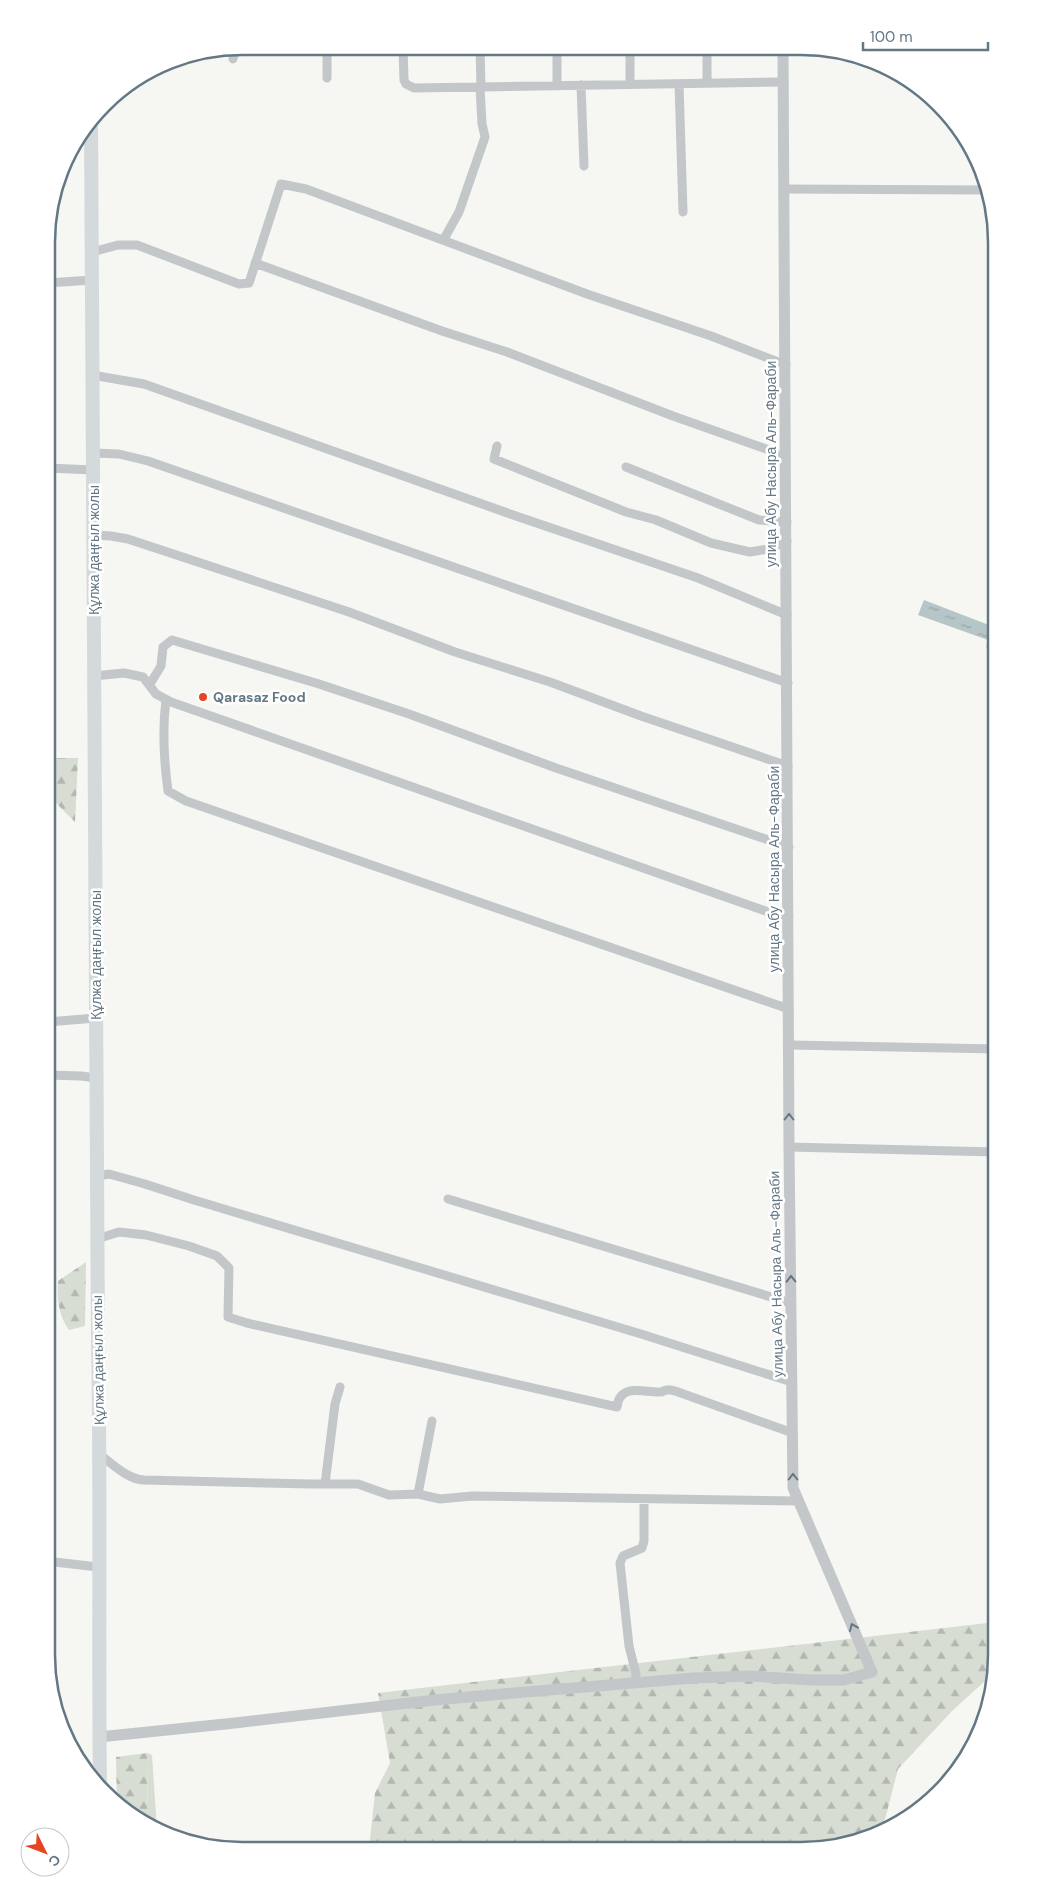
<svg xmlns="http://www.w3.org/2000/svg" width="1043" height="1897" viewBox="0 0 1043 1897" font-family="'DM Sans',sans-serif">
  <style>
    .grass { fill: #d7ddd3 }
    .forest { fill: url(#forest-firs) }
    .water { fill: url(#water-ripples) }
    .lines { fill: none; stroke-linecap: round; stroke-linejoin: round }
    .minor { stroke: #c3c7ca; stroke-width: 9 }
    .tertiary { stroke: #c3c7ca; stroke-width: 11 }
    .primary { stroke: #d4d9dc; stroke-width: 14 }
    .oneway { stroke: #647784 }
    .poi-dot { fill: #e54522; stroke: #fff; stroke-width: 2 }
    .labels { text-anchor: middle; stroke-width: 5; stroke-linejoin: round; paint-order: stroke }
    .street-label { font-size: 14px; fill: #647784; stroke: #fff }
    .poi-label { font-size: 14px; font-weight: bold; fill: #647784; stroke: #fff; text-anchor: start }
    .rim { fill: none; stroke: #647784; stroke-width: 2.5 }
  </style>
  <defs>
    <pattern id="forest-firs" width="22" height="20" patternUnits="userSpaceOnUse" patternTransform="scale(1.25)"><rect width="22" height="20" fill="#d7ddd3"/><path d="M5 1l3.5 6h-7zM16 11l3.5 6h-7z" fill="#b2b8b1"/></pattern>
    <pattern id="water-ripples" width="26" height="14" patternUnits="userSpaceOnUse" patternTransform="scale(1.25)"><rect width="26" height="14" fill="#b6c5c7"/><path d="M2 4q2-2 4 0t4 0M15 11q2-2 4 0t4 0" fill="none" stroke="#98a5a7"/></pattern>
  </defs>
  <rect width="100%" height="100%" fill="#f6f6f2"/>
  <path class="grass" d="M147,1753L152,1755L157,1830L148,1825Z"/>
  <path class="forest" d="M997,638V653L989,656L986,647L987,642Z
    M47,758H78L75,822L55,802L47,799Z
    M86,1262L85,1326L69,1330C58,1314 57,1299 58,1281Z
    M996,1622V1671L952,1711L898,1769L882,1831L864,1840L801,1851L369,1849L375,1793L390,1763L378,1693Z
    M147,1753L148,1825L122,1810L117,1805L116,1757Z"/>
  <path class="water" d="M924,600L994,627L988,640L918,615Z"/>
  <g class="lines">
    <path class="minor" d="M327,47V78
      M403,47L404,80L406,84L414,88L784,82
      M480,48L481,87
      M557,48V86
      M630,49V84
      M707,49V83
      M233,59L236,47
      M679,84L683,212
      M581,85L584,166
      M784,189L988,190
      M444,239L459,212L485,137L482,124L480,87
      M92,252L118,245H137L239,284L249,283L281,184L306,189L587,294L711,336L786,365
      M255,263L442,331L507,352L673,416L769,450L786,460
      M48,283L92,280
      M92,375L144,384L516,516L698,578L787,615
      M497,446L494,459L626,512L656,520L711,543L750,552L768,549L787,541
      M93,453L119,454L148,461L788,683
      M626,467L759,520L787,522
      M48,468L93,470
      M94,535L111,536L128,539L349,612L455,652L550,682L641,716L788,766
      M94,676L124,673L143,677L156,694L171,702L774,914L789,915
      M150,684L161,666L163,647L172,640L319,684L409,714L556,768L789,847
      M166,700C162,730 164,761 168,791L186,801L789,1009
      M47,1022L96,1018
      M790,1045L997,1049
      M47,1075L81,1076L96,1078
      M789,1147L996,1152
      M97,1176L109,1174L145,1184L194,1200L641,1334L792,1382
      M448,1199L791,1303
      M97,1239L119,1232L146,1235L189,1246L217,1256L229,1268L228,1317L247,1323L617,1407C620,1382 645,1393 659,1392C665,1392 661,1391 667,1390C670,1389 675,1391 678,1392L793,1433
      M100,1455C114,1465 127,1479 144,1480L311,1484H358L389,1495L418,1494L440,1499L472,1496L799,1501
      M325,1484L335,1404L340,1387
      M418,1494L432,1421
      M46,1561L98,1567
      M635,1683L636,1674L629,1646L620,1563L623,1556L642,1548L644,1541V1499"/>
    <path class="tertiary" d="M99,1737L235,1723L435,1700L537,1691L693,1678L752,1676L811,1680H844L872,1672L793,1488L789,1147L783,50"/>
    <path class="primary" d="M91,123L98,1341C101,1489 98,1638 100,1786"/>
  </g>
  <defs><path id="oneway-chevron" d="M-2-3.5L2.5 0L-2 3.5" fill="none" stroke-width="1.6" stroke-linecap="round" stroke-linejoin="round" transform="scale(1.25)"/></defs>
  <g class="oneway">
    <use href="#oneway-chevron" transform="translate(789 1117) rotate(-90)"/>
    <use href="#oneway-chevron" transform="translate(791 1279) rotate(-91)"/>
    <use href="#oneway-chevron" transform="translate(793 1477) rotate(-90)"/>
    <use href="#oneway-chevron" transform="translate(853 1627) rotate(-113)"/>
  </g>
  <circle class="poi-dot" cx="203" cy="697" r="5"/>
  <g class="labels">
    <g class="street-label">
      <text transform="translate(771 464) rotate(-90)" y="5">улица Абу Насыра Аль-Фараби</text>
      <text transform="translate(94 550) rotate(-90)" y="5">Құлжа даңғыл жолы</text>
      <text transform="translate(774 869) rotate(-90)" y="5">улица Абу Насыра Аль-Фараби</text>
      <text transform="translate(96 955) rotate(-90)" y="5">Құлжа даңғыл жолы</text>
      <text transform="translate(776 1274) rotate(-91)" y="5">улица Абу Насыра Аль-Фараби</text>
      <text transform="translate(98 1360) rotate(-91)" y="5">Құлжа даңғыл жолы</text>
    </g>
    <g class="poi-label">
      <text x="213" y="702">Qarasaz Food</text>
    </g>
  </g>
  <path d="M0 0H1043V1897H0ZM242 55H801A187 187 0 0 1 988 242V1655A187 187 0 0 1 801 1842H242A187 187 0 0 1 55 1655V242A187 187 0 0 1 242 55Z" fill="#fff" fill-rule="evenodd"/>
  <path class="rim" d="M242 55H801A187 187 0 0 1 988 242V1655A187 187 0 0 1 801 1842H242A187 187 0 0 1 55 1655V242A187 187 0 0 1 242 55Z"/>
  <g transform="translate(45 1852) rotate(132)"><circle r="24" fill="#ffffff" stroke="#c1c9ce"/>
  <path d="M0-4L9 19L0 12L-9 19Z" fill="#e54522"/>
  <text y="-8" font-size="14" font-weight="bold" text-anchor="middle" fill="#647784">С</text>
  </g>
  <path d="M863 42v8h125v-8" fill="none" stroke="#647784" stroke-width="2.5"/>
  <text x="870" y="42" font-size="15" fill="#647784" stroke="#ffffff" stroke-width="4" paint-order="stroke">100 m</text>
</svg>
